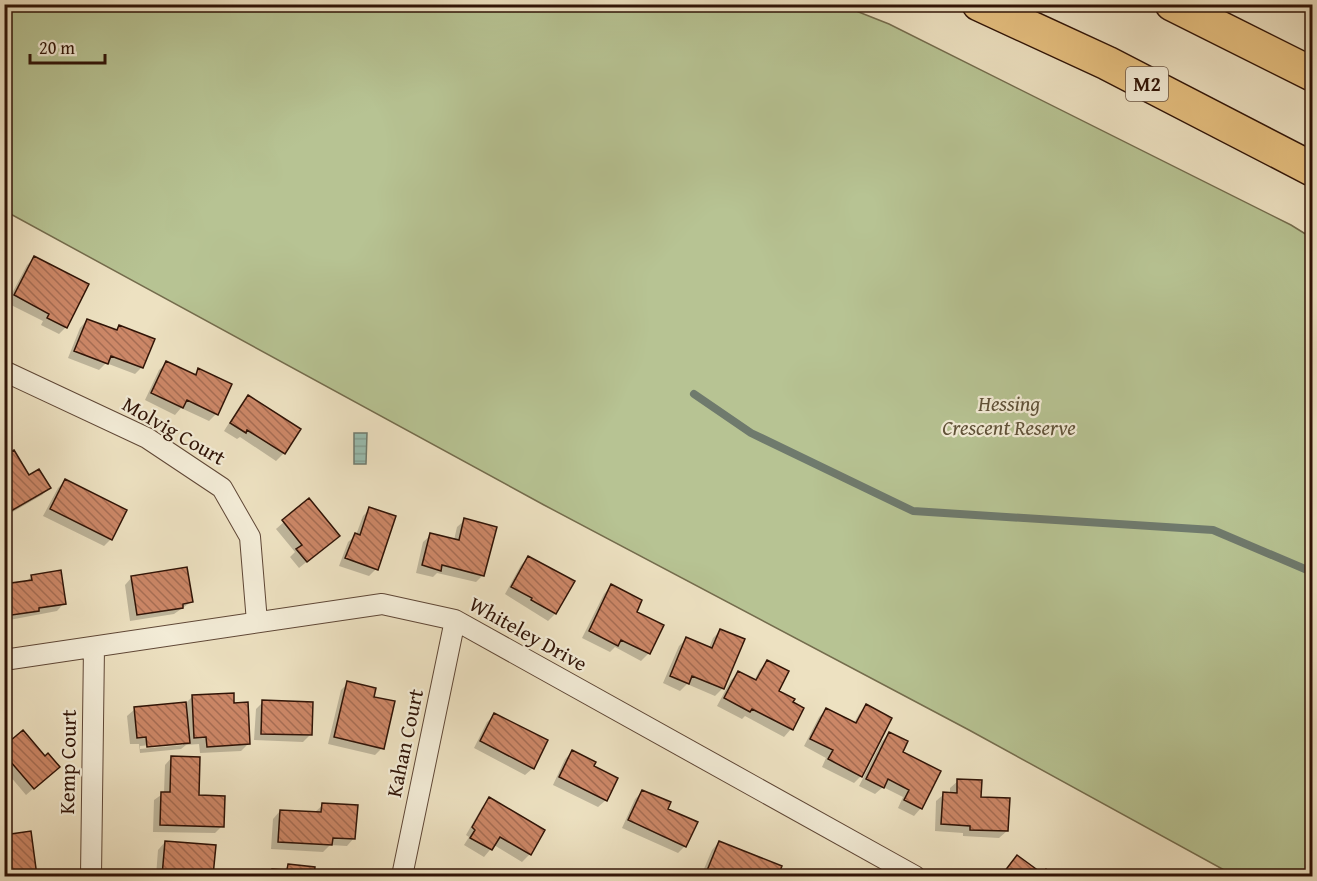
<svg xmlns="http://www.w3.org/2000/svg" width="1317" height="881" viewBox="0 0 1317 881" font-family="'Gentium Book Plus',serif">
  <style>
    .green { fill: #b7c393; stroke: #746c4d; stroke-width: 1.5 }
    .water { fill: url(#water-rules); stroke: #6f7a6d; stroke-width: 1.5 }
    .shadow { fill: #0003; fill-rule: evenodd }
    .lines { fill: none; stroke-linecap: round; stroke-linejoin: round }
    .stream { stroke: #6f7a6d; stroke-width: 8 }
    .building { fill: url(#building-back-hatch); stroke: #301407; stroke-width: 1.5 }
    .street-casing { stroke: #5f4736; stroke-width: 22 }
    .highway-casing { stroke: #301407; stroke-width: 36 }
    .street { stroke: #f3ecd7; stroke-width: 20 }
    .highway { stroke: #e6c080; stroke-width: 33 }
    .labels { text-anchor: middle; stroke-width: 4.5; stroke-linejoin: round; paint-order: stroke }
    .shield { fill: #f3ecd7; stroke: #6a5545; stroke-width: 1.5 }
    .shield-label { font-size: 20px; font-weight: bold; fill: #301407 }
    .park-label { font-size: 21px; font-style: italic; fill: #5f5138; stroke: #f3ecd7 }
    .street-label { font-size: 21px; fill: #301407; stroke: #f3ecd7 }
  </style>
  <defs>
    <pattern id="water-rules" width="6" height="5" patternUnits="userSpaceOnUse" patternTransform="scale(1.5)"><rect width="6" height="5" fill="#99beb1"/><path d="M0 2.5h6" fill="none" stroke="#84a297"/></pattern>
    <pattern id="building-back-hatch" width="6" height="6" patternUnits="userSpaceOnUse" patternTransform="scale(1.5)"><rect width="6" height="6" fill="#cc8767"/><path d="M-1 5l2 2M0 0l6 6M5-1l2 2" fill="none" stroke="#a66d53"/></pattern>
  </defs>
  <rect width="100%" height="100%" fill="#ede1c1"/>
  <filter id="stains"><feTurbulence type="fractalNoise" baseFrequency=".00333" numOctaves="4"/><feColorMatrix values="0 0 0 0 .2 0 0 0 0 .09 0 0 0 0 .02 0 0 0 .5 -.17"/></filter>
  <radialGradient id="worn" r=".72"><stop offset=".6" stop-color="#630" stop-opacity="0"/><stop offset="1" stop-color="#630" stop-opacity=".3"/></radialGradient>
  <path class="green" d="M4,5H841L889,24L1291,225L1312,238V876H1235L969,730L544,505L5,211Z"/>
  <path class="water" d="M354,433H367L366,464H354Z"/>
  <path class="shadow" d="M34,258L66,327L59,334L41,325L43,321L7,303L27,265Z
    M87,320L115,331L119,327L142,367L135,374L106,363L99,370L68,358L80,328Z
    M166,363L193,375L199,370L216,414L209,421L181,408L175,415L145,400L159,370Z
    M249,397L299,430L283,454L276,461L240,437L237,439L224,431L241,404Z
    M4,457L28,477L49,488L42,495L4,517Z
    M65,481L111,539L104,546L43,516L58,488Z
    M309,500L330,543L299,568L290,557L295,552L276,529Z
    M370,509L376,569L369,576L339,566L348,542L356,535L363,516Z
    M465,520L483,575L476,582L437,573L433,577L416,573L423,542L431,535L454,540L457,527Z
    M528,558L573,582L555,614L548,621L505,594L521,565Z
    M32,576L64,603L57,611L4,621V586L26,582Z
    M132,577L191,602L174,614L130,621L125,585Z
    M611,586L635,613L649,653L641,661L615,647L610,652L582,638L604,594Z
    M720,631L743,640L723,688L715,696L687,684L680,691L663,683L679,646L686,639L709,648L713,638Z
    M767,662L777,692L802,709L791,729L784,737L745,716L742,719L717,706L731,680L738,673L754,681L760,669Z
    M348,683L372,698L382,748L375,755L328,744L341,690Z
    M193,696L233,704L248,744L241,751L200,753L199,744L186,745L181,749L140,753L139,744H130L127,716L135,709L185,704ZM183,742V745L140,749V746Z
    M263,702L311,734L303,742L254,740L256,709Z
    M866,706L861,776L854,783L822,767L826,758L804,746L819,717L826,710L854,723L859,714Z
    M495,715L533,768L525,775L474,748L487,722Z
    M889,734L901,753L921,808L914,816L898,808L903,797L883,787L875,794L859,786L882,741Z
    M4,748L50,774L26,795L4,769Z
    M572,752L592,767L606,800L598,807L553,785L565,759Z
    M172,757L198,796L222,826L215,833L153,832L154,800L164,793L165,765Z
    M958,781L979,798L1007,831L999,838L963,836V833L935,831L936,801L944,794H950V788Z
    M643,791L685,846L678,853L622,828L635,799Z
    M489,799L543,831L530,854L522,862L494,845L484,857L464,845L469,837L466,835L482,807Z
    M323,805L354,838L347,846L330,845L323,852L271,849L273,819L280,811L315,812Z
    M29,833L35,876H4V836Z
    M165,842L214,846L212,876H156L158,850Z
    M719,842L780,867L776,876H701L712,850Z
    M1017,857L1042,876L1046,871L1053,876H1001Z
    M288,866L313,868L312,876H267L273,870L283,871Z"/>
  <g class="lines">
    <path class="stream" d="M694,394L751,433L913,511L1213,530L1312,572"/>
  </g>
  <path class="building" d="M34,256L89,284L67,328L47,318L49,314L14,295Z
    M87,319L117,330L119,325L155,339L143,368L111,356L108,364L74,351Z
    M166,361L196,375L198,368L232,384L218,415L187,400L183,408L151,393Z
    M248,395L301,429L285,454L247,430L246,433L230,423Z
    M14,450L29,475L39,469L51,488L4,515V455Z
    M65,479L127,510L112,540L50,509Z
    M309,498L340,536L307,562L296,549L302,545L282,520Z
    M369,507L396,516L378,570L345,558L355,533L360,535Z
    M464,518L497,527L484,576L442,565L441,571L422,565L430,533L459,540Z
    M528,556L575,581L556,614L531,600L532,598L511,587Z
    M187,567L193,602L183,604V608L137,615L131,576Z
    M61,570L66,604L39,608V611L5,616L4,584L32,580L31,575Z
    M611,584L642,600L637,612L664,625L650,654L621,640L618,646L589,631Z
    M720,629L745,639L724,689L692,676L689,684L670,676L686,637L712,648Z
    M767,660L789,671L779,691L795,699L793,702L804,708L793,730L752,709L750,712L724,698L738,671L756,680Z
    M347,681L376,688L374,697L395,701L384,749L334,737Z
    M234,693V703L248,702L250,744L207,747L206,737L194,738L192,695Z
    M262,700L313,702L312,735L261,734Z
    M186,702L190,743L147,747L146,737L137,738L134,707Z
    M866,704L892,718L862,777L828,759L833,750L810,739L826,708L856,723Z
    M494,713L548,740L534,769L480,741Z
    M23,730L45,756L48,753L60,767L34,789L4,754V746Z
    M889,732L908,741L903,752L941,771L922,809L904,800L909,790L888,779L884,788L866,779Z
    M572,750L596,762L594,766L618,778L607,801L559,777Z
    M171,756L200,757L199,795L225,796L224,827L160,825L161,792H170Z
    M957,779L982,780L981,797L1010,798L1008,831L970,830V826L941,824L943,792L957,793Z
    M642,790L671,802L668,809L698,822L686,847L628,820Z
    M489,797L545,830L531,855L500,837L492,850L470,838L475,830L472,827Z
    M322,803L358,805L355,839L333,838L332,845L278,842L280,810L321,812Z
    M31,831L37,876H8L4,861V835Z
    M165,841L216,845L213,876H162Z
    M719,841L782,866L778,876H714L706,873Z
    M1017,855L1043,874L1046,869L1055,876H1001Z
    M288,864L315,867L314,876H271L272,869L287,870Z"/>
  <g class="lines">
    <defs>
      <path id="street" d="M4,371L147,438L222,488L250,537L257,622
        M4,660L382,604L455,620L915,876
        M91,876L94,647
        M402,876L455,620"/>
      <path id="highway" d="M979,4L1107,63L1312,169
        M1172,4L1312,74"/>
    </defs>
    <use href="#street" class="street-casing"/>
    <use href="#highway" class="highway-casing"/>
    <use href="#street" class="street"/>
    <use href="#highway" class="highway"/>
  </g>
  <g class="labels">
    <rect class="shield" x="1126" y="67" width="42" height="34" rx="4.5"/>
    <g class="shield-label">
      <text x="1147" y="91">M2</text>
    </g>
    <g class="park-label">
      <text x="1009" y="411">Hessing<tspan x="1009" dy="24">Crescent Reserve</tspan></text>
    </g>
    <g class="street-label">
      <text transform="translate(174 431) rotate(30)" y="7">Molvig Court</text>
      <text transform="translate(528 634) rotate(29)" y="7">Whiteley Drive</text>
      <text transform="translate(405 743) rotate(-78)" y="7">Kahan Court</text>
      <text transform="translate(68 762) rotate(-89)" y="7">Kemp Court</text>
    </g>
  </g>
  <rect width="1317" height="881" fill="none" stroke="#ede1c1" stroke-width="24"/>
  <rect x="6" y="6" width="1305" height="869" fill="none" stroke="#301407" stroke-width="3"/>
  <rect x="12" y="12" width="1293" height="857" fill="none" stroke="#301407" stroke-width="1.5"/>
  <path d="M30 54v9h75v-9" fill="none" stroke="#301407" stroke-width="3"/>
  <text x="39" y="54" font-size="18" fill="#301407" stroke="#f3ecd7" stroke-width="4.5" paint-order="stroke">20 m</text>
  <rect width="100%" height="100%" filter="url(#stains)"/>
  <rect width="100%" height="100%" fill="url(#worn)"/>
</svg>
